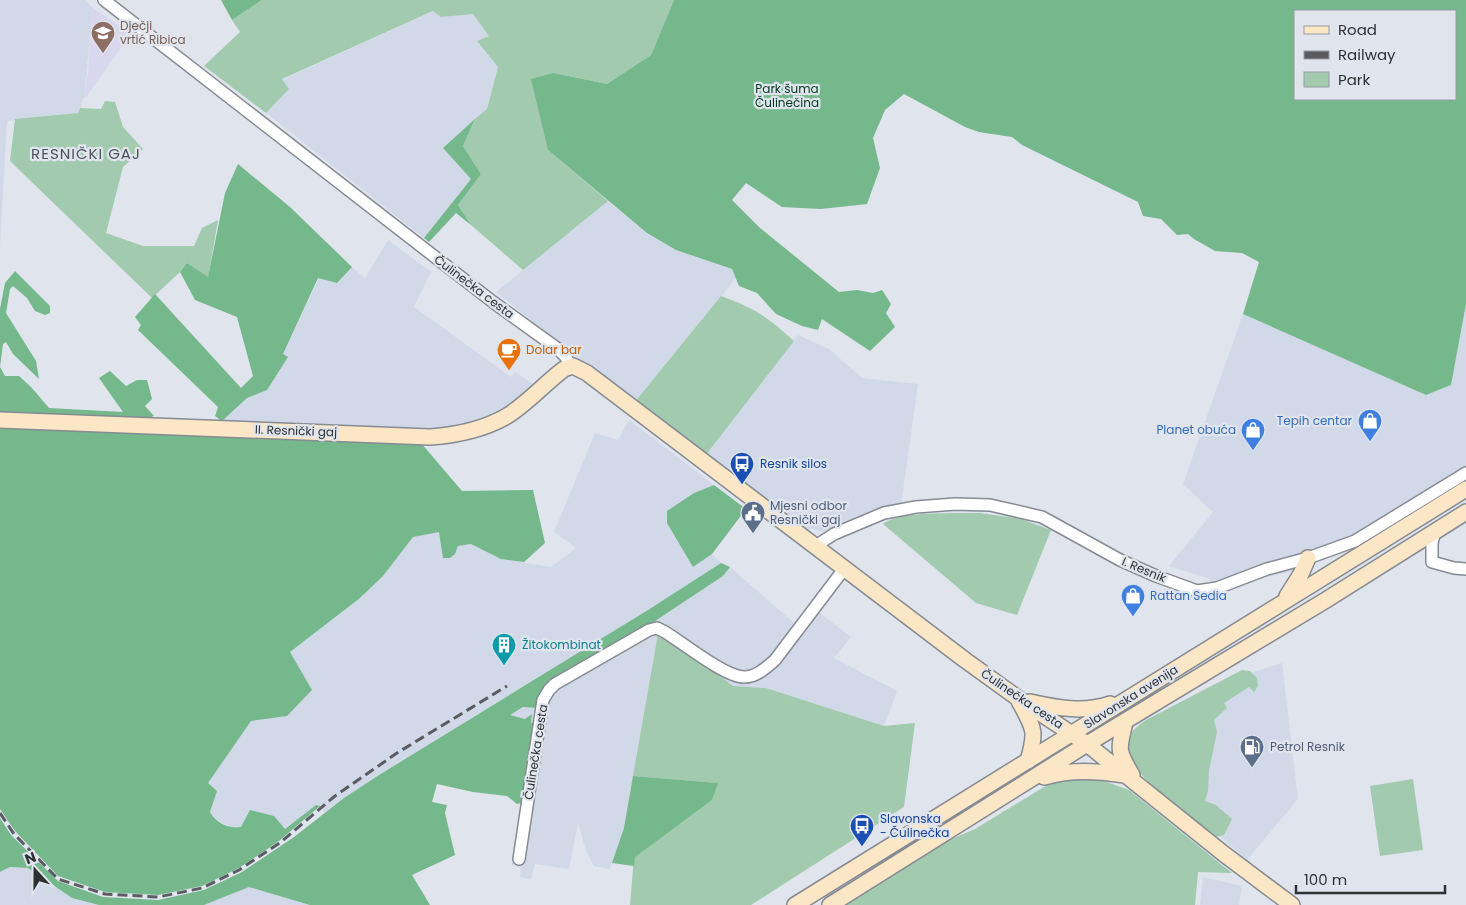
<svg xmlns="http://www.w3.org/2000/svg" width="1466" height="905" viewBox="0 0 1466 905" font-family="Poppins,sans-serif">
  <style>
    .built { fill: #d1d9e8 }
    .education { fill: #d9d7ed }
    .green { fill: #a2caae }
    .forest { fill: #74b88b; fill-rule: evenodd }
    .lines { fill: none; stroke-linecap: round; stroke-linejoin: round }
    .street-casing { stroke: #868a93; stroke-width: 14 }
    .secondary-casing { stroke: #868a93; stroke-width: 18 }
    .street { stroke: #fff; stroke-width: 11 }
    .secondary { stroke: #fbe7c6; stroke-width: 15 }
    .rail { stroke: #5a5c61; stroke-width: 3; stroke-dasharray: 10 5; stroke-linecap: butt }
    .labels { text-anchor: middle; stroke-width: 4.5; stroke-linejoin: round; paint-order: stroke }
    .education-label { font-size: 12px; fill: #785e54; stroke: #dfe4ed; text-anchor: start }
    .park-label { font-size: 12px; fill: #023a1d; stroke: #dfe4ed }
    .street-label { font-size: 12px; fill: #2e3033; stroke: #dfe4ed }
    .food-label { font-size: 12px; fill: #c56008; stroke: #dfe4ed; text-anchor: start }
    .shop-label { font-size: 12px; fill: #366cbe; stroke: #dfe4ed; text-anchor: end }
    .transit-label { font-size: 12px; fill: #164399; stroke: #dfe4ed; text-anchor: start }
    .service-label { font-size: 12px; fill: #4e5e75; stroke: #dfe4ed; text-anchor: start }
    .culture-label { font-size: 12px; fill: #0d838f; stroke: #dfe4ed; text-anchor: start }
    .quarter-label { font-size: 15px; letter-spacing: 1px; fill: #4e525a; stroke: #dfe4ed }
  </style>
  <rect width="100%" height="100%" fill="#dfe4ed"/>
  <path class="built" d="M0,0H85L93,8L84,97L78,113L7,121L0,246Z
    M434,11L441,17L473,13L490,36L477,41L498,67L487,109L443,148L471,179L424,238L266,113L289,89L282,80Z
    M608,201L647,233L676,250L732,269L736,278L634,403L496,292Z
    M388,240L431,272L414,307L511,377L515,372L534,384L507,406L488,417L466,425L444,428L311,426L222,421L247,398L267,390L287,356L283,354L319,278L337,283L352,267L365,278Z
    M1466,304V478L1351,548L1295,571L1262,578L1214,596L1210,579L1169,566L1213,512L1183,484L1243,314L1426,395L1451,385Z
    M798,335L829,349L862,378L918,384L901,505L882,508L822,532L811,528L808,530L705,456Z
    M629,420L714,485L694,493L693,567L712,554L721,563L648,610L379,775L325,813L320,806L316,805L285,829L232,828L214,819L210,812L216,791L207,783L251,721L287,716L290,652L360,598L383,576L413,537L439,531L455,554L458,546L471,544L502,559L551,567L576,548L554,532L595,433L618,440Z
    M730,567L794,623L817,611L851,637L834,658L897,691L884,726L766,688L733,686L705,666L624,828L610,869L594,866L586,851L578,823L569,869L535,864L531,879L520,877L521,868L512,865L525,802L534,723H531L532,715L525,719L509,715L723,576Z
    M1282,663L1298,799L1247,860L1139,764L1247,674Z
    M10,867L28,868L72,898L99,905H0V872Z
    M1203,877L1242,886L1239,905H1200Z
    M249,887L307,904L310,905H204Z"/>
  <path class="education" d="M93,8L131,34L86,97H84L88,73Z"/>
  <path class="green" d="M262,0H674L651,55L607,84L554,73L548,150L608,201L523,270L471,225L458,205L481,174L463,146L475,119L487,109L498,67L477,41L489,36L473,14L441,17L433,11L282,79L289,89L266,113L204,66L240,32L232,20Z
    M105,101L115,102L123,127L143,149L123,167L106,233L143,246H194L202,228L218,220L208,278L187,263L180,272L152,298L10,161L15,119L78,113L80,108L101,109Z
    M721,296C754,308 768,317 794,341L705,456L634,403Z
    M951,513H980L1021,519L1051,530L1017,615L976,603L883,524C897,513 932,514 951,513Z
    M658,634L664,635L733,686L766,688L884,726L915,723L904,807L751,905H630L634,857L712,800L717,783L633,776Z
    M1242,670L1250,671L1257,678L1258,686L1254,692L1249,687L1224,703L1227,708L1214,720L1217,732L1209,770L1208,791L1205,801L1216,805L1232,819L1224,835L1215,837C1195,821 1131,775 1126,751C1123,737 1136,727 1146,720Z
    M1090,776L1129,790L1232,873L1198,872L1195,905H844L945,842L975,829L1049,784Z
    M1413,779L1423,850L1380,856L1370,786Z"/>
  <path class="forest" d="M221,0H262L232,20Z
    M674,0H1466V304L1451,385L1426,395L1243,314L1259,262L1242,253L1215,251L1194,239L1188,234L1177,235L1161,219L1143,216L1138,202L1022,145L1012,137L979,132L965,127L904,94L885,110L873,138L880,168L867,204L821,209L782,207L746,183L732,200L760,228L839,292L857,290L873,293L882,290L891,304L886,313L895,327L870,351L822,319L818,330L802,326L776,314L757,293L739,286L732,269L676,250L647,233L548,150L531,79L554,73L607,84L651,55ZM1295,11H1455V99H1295Z
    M475,119L463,146L481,174L458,205L471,225L456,213L429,242L424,238L471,179L443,148Z
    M238,164L290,207L352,267L337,283L318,278L283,354L288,357L267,390L247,398L222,421L215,416L218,407L138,330L141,325L135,317L155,294L241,388L253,376L237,317L195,300L180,272L187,263L208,277L225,193Z
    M15,271L50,306V313L45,315L35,311L27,298L13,286L10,289L6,313L36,361L39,379L13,354L6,342L3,344L0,367L5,376H19L31,387L49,408L123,412L99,378L110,371L126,386L137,380H147L152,399L145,406L154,416L145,419L0,413V309L5,283Z
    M0,428L421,443L462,491L533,490L545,543L524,562L501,559L471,544L458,546L455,554L450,558H443L439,532L413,537L383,576L360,598L290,652L312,690L287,716L251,721L208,783L217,791L210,812C216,823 228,829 241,827L250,810L274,816L285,829L316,805L320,806L279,841L239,868L202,886L158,895L105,892L58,876L15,831L0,809Z
    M714,485L746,509L712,554L693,567L667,523V511L694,493Z
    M721,563L730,567L723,576L649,625L548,686L537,708L523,707L510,715L525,719L532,714L531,723H534L525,802L517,804L507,796L473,792L437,784L432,802L447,805L445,813L455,855L412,875L430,905H310L249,887L204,905H99L72,898L28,868L10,867L0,872V818L11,835L58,881L103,897L158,900L204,890L242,872L294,837L344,798L379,775L648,610Z
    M633,776L718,783L712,800L635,857L634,866L612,863L624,828Z"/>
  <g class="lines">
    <defs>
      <path id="street" d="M104,0L493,302L558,349L565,356L571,366
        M1435,531L1432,543V562L1454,568L1466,569
        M814,547L834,534L884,513L916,507L955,504L990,505L1042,517L1120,560L1156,576L1197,591L1217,588L1267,569L1308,558L1355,541L1466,473
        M519,859L543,700L549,690L555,684L649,630L657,628L665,632C683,643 725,677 744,677C756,677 766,668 775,660L844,569"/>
      <path id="secondary" d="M0,420L430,437C457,435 483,430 507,416C528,403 544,384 564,369L573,366L587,373L965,660L1019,699L1087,744L1224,854L1292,905
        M1287,596L1301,574L1308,558
        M1019,701C1034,729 1037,730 1028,761
        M1030,702C1057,708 1084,713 1110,704
        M1125,722C1119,750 1116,748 1132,775
        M1044,777C1072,769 1097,771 1125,775
        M795,905L1466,489
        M830,905L1087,744L1326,600L1466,512"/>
    </defs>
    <use href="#street" class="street-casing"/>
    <use href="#secondary" class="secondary-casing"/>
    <use href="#street" class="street"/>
    <use href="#secondary" class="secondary"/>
    <path class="rail" d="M0,813L14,834L58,879L105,894L158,897L202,888L239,870L281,842L335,796L397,753L507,686"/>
  </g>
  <defs>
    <symbol id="school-pin" viewBox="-11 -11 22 30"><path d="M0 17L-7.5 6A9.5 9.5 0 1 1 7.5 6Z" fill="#8d6e63" stroke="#dfe4ed"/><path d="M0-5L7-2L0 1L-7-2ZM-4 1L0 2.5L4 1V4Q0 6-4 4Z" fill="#fff"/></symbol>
    <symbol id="cafe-pin" viewBox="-11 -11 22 30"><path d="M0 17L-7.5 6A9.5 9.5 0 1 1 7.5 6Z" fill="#e8710a" stroke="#dfe4ed"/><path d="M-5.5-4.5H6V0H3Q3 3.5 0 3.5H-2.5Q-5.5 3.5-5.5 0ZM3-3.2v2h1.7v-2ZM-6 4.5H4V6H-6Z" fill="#fff"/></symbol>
    <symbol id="shop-pin" viewBox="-11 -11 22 30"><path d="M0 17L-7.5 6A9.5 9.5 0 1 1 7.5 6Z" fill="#3f7fe0" stroke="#dfe4ed"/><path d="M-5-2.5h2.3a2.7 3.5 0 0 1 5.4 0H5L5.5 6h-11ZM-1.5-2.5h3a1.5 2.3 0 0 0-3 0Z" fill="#fff"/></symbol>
    <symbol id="bus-pin" viewBox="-11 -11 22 30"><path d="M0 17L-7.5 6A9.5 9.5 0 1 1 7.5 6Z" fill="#1a4fb4" stroke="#dfe4ed"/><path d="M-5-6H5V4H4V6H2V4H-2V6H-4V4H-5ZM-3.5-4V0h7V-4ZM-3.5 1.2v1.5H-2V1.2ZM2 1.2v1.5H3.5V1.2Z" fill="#fff"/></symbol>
    <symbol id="civic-pin" viewBox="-11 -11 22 30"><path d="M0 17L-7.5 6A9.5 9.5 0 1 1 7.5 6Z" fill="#5c6f8a" stroke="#dfe4ed"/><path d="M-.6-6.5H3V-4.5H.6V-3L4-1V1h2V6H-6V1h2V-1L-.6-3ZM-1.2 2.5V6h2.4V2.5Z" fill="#fff"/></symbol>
    <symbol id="building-pin" viewBox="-11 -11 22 30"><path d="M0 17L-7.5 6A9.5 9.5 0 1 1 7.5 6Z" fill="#0f9aa8" stroke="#dfe4ed"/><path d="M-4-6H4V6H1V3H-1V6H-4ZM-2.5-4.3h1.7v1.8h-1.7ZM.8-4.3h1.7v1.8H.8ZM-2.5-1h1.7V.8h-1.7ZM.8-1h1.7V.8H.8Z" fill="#fff"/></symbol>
    <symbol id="fuel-pin" viewBox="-11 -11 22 30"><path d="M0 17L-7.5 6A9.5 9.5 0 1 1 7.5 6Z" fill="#5c6f8a" stroke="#dfe4ed"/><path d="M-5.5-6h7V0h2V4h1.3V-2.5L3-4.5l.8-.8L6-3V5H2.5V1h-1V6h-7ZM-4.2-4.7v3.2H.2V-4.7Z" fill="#fff"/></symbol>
  </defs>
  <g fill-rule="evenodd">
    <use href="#school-pin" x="89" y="19" width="28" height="38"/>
    <use href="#cafe-pin" x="495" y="336" width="28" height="38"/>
    <use href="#shop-pin" x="1356" y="407" width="28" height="38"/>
    <use href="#shop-pin" x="1239" y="416" width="28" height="38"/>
    <use href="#bus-pin" x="728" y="450" width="28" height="38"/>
    <use href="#civic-pin" x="739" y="499" width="28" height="38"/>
    <use href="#shop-pin" x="1119" y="582" width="28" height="38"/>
    <use href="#building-pin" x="490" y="631" width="28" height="38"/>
    <use href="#fuel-pin" x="1238" y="733" width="28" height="38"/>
    <use href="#bus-pin" x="848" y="812" width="28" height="38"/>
  </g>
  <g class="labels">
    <g class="education-label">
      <text x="120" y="30">Dječji<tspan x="120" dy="14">vrtić Ribica</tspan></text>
    </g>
    <g class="park-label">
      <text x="787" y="93">Park šuma<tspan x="787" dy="14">Čulinečina</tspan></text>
    </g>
    <g class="street-label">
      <text transform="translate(474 287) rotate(37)" y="4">Čulinečka cesta</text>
      <text transform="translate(296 431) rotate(2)" y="4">II. Resnički gaj</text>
      <text transform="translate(1144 570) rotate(23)" y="4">I. Resnik</text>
      <text transform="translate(1131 697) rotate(-32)" y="4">Slavonska avenija</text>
      <text transform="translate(1022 699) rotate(34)" y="4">Čulinečka cesta</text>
      <text transform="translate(536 752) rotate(-81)" y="4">Čulinečka cesta</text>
    </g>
    <g class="food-label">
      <text x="526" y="354">Dolar bar</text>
    </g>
    <g class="shop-label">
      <text x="1352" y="425">Tepih centar</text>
      <text x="1236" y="434">Planet obuća</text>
      <text x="1150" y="600" text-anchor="start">Rattan Sedia</text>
    </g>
    <g class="transit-label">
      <text x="760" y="468">Resnik silos</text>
      <text x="880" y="823">Slavonska<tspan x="880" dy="14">- Čulinečka</tspan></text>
    </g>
    <g class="service-label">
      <text x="770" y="510">Mjesni odbor<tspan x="770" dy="14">Resnički gaj</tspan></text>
      <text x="1270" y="751">Petrol Resnik</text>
    </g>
    <g class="culture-label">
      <text x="522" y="649">Žitokombinat</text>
    </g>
    <g class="quarter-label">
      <text x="86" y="159">RESNIČKI GAJ</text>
    </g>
  </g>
  <rect x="1294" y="10" width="162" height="90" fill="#dfe4ed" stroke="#989ca3"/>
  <rect x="1304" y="26" width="25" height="8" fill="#fbe7c6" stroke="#989ca3"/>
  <text x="1338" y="35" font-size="15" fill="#2e3033">Road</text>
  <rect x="1304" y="51" width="25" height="8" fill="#5a5c61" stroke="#989ca3"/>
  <text x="1338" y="60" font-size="15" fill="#2e3033">Railway</text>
  <rect x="1304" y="72" width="25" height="15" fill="#a2caae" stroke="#989ca3"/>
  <text x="1338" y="85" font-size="15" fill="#2e3033">Park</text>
  <g transform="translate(35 870) rotate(339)" stroke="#dfe4ed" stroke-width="4" paint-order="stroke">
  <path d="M0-4L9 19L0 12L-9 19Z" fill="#2e3033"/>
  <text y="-8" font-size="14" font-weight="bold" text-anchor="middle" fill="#2e3033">N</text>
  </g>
  <path d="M1296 885v8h149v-8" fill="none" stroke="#2e3033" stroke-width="2.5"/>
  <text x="1304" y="885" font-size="15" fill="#2e3033" stroke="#dfe4ed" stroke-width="4" paint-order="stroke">100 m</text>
</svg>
